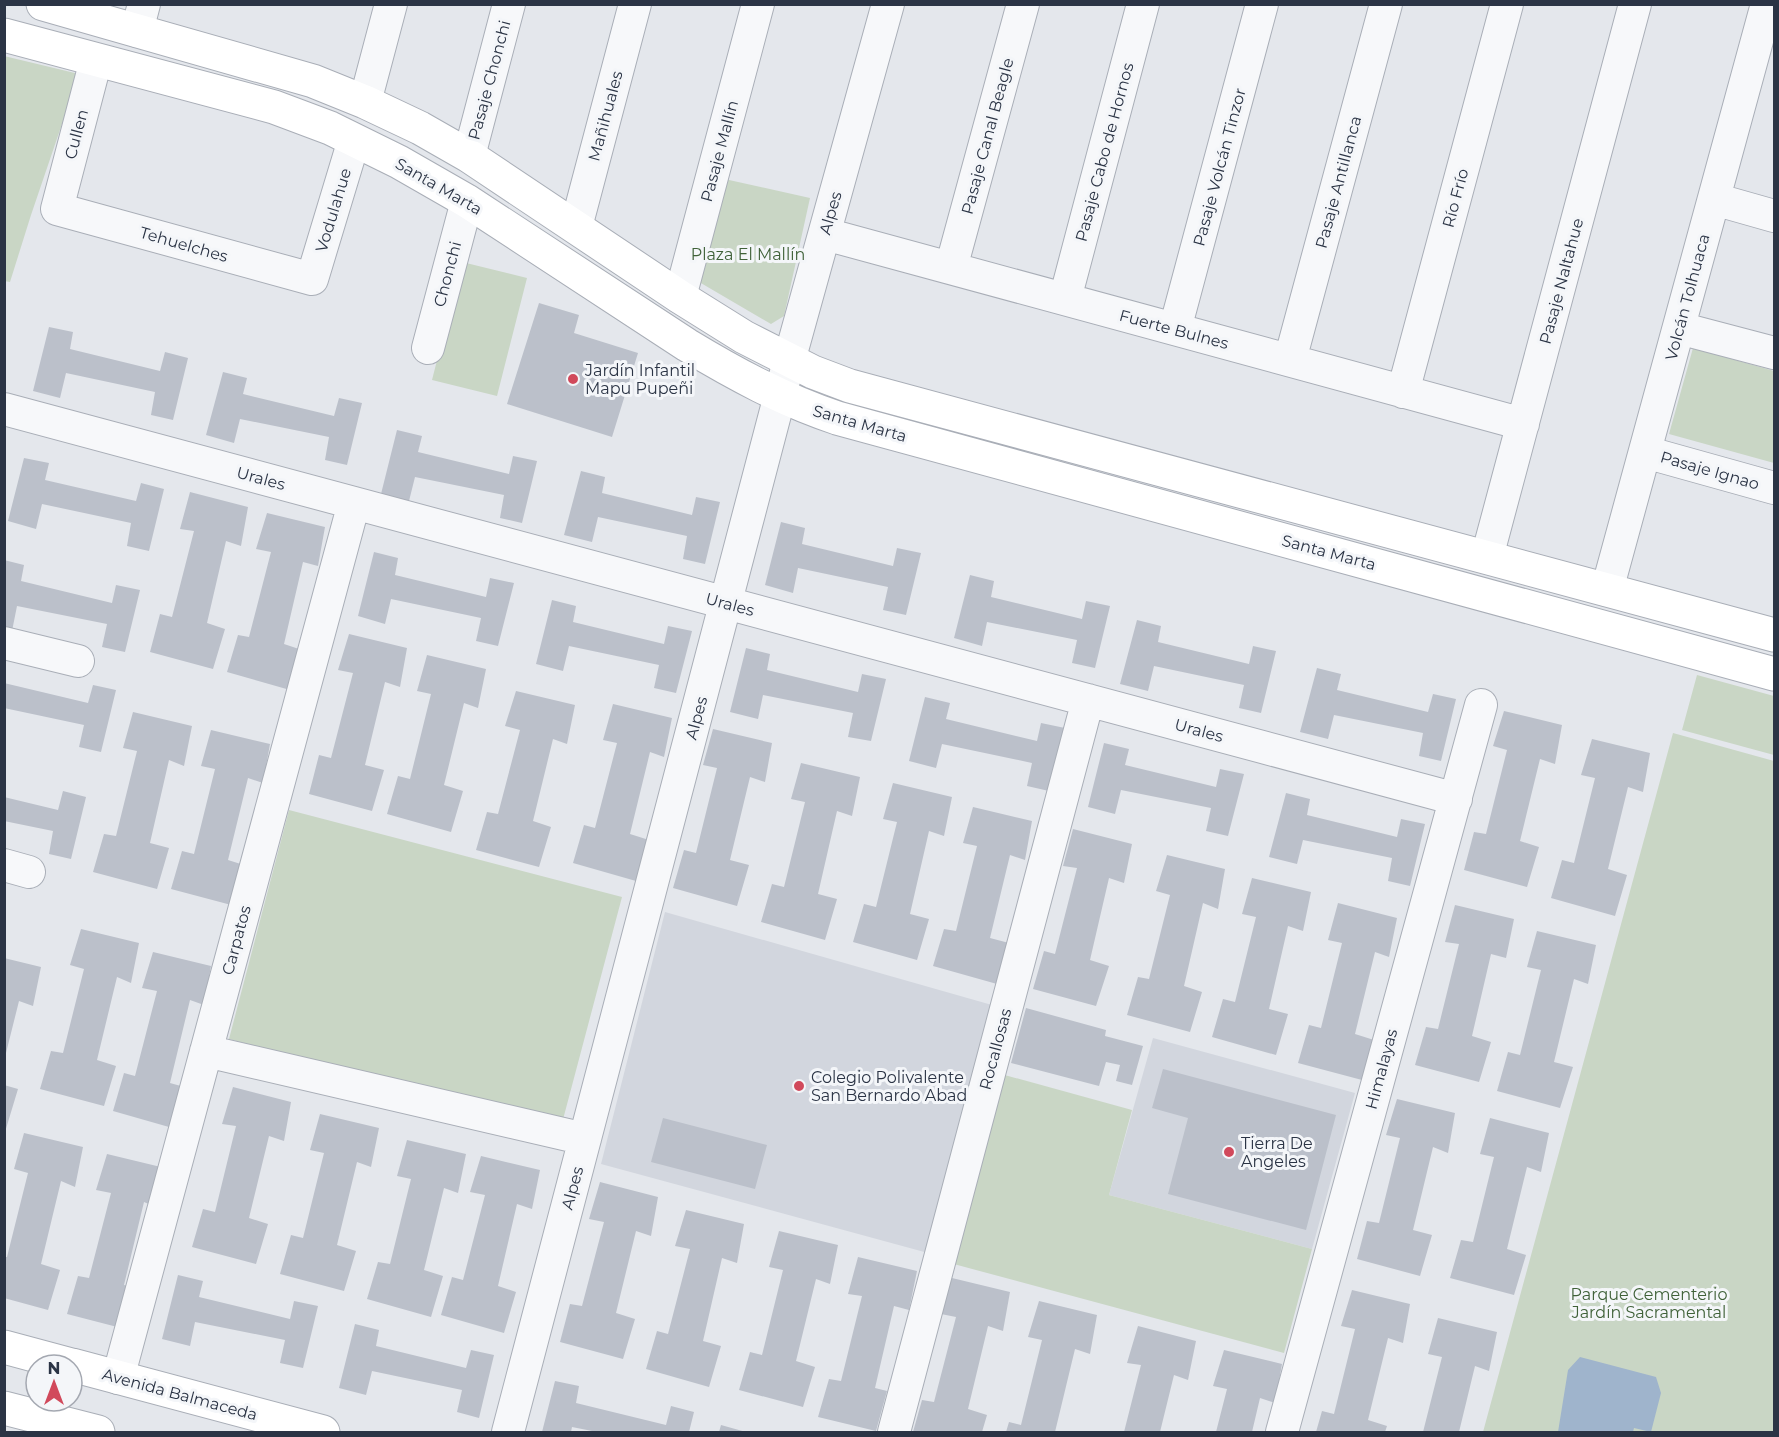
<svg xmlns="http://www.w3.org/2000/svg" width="1779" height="1437" viewBox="0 0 1779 1437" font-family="Montserrat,sans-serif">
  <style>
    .built { fill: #d2d6de }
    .green { fill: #c9d6c5 }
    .water { fill: #9fb4cc }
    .building { fill: #bbc0ca }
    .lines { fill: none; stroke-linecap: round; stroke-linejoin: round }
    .street-casing { stroke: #a9aeb7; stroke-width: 34 }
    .secondary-casing { stroke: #a9aeb7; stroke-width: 35 }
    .street { stroke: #f7f8fa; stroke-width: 32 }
    .secondary { stroke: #fff; stroke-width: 33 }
    .poi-dot { fill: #d1495b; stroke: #f4f6f9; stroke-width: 2 }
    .labels { text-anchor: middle; stroke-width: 6; stroke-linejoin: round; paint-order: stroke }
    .street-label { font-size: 16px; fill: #2b3445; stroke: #f4f6f9 }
    .park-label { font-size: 16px; fill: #3f6138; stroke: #f4f6f9 }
    .poi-label { font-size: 16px; fill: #2b3445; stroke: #f4f6f9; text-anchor: start }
  </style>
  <rect width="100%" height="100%" fill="#e4e7ec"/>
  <path class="built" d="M665,912L999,1007L928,1253L601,1164Z
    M1153,1038L1355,1093L1312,1249L1109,1195Z"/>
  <path class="green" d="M4,56L79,74L31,215L10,282L4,281Z
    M720,178L810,198L784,316L771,324L694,279Z
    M462,262L527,278L497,396L432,380Z
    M1693,348L1774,371V463L1669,434Z
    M1697,675L1774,696V755L1682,730Z
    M1673,733L1774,761V1432H1483Z
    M289,810L622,897L561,1127L229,1039Z
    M1001,1074L1132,1110L1109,1195L1312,1249L1284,1353L950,1263Z"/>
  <path class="water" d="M1580,1357L1656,1377L1661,1393L1651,1432L1634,1428L1633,1432H1558L1568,1370Z"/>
  <path class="building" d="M539,303L579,315L574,333L638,353L612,437L507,404Z
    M49,327L73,332L70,349L160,371L165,352L188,358L173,420L151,415L155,392L66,373L60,398L33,391Z
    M223,372L247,378L243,394L334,416L339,398L362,403L347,465L325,460L329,437L240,419L234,443L206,435Z
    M397,430L422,436L418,452L509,474L513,456L537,461L522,523L500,518L504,495L415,477L409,501L381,494Z
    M24,458L49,463L45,480L136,501L141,483L164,489L149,551L127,546L131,523L42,504L36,529L8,521Z
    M581,471L605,477L602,493L692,515L696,497L720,502L705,564L683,559L687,536L598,517L592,542L564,535Z
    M190,492L248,507L241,546L226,541L207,623L225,629L213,669L150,652L160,614L172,617L194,531L180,529Z
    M267,513L325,527L318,566L303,562L284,644L302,650L290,690L227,672L238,635L249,637L271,552L256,549Z
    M781,522L805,528L802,544L893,566L897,548L921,553L906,615L883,610L888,587L798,568L793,593L765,585Z
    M374,552L398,558L395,575L486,597L490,578L514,583L498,646L476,641L481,618L391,599L385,624L358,616Z
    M4,560L24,565L21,581L112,603L116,585L140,590L125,652L102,647L107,624L17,606L12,631L4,628Z
    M970,575L994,581L991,597L1082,619L1086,601L1110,606L1095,668L1072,663L1077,640L987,622L982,646L954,638Z
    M552,600L576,606L573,622L664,644L668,626L692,631L676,693L654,688L659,665L569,646L563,671L536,664Z
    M1137,620L1161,626L1158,642L1249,664L1253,646L1276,651L1261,713L1239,708L1244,685L1154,666L1148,691L1120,684Z
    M349,634L407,648L400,687L385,682L365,765L384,770L372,811L309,794L319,755L331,758L353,673L338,670Z
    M746,648L770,654L767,670L858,692L862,674L886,679L871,741L848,737L853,713L763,695L758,719L730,712Z
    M427,655L486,669L478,708L464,703L444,785L463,791L451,832L387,814L398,776L410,779L431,694L417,691Z
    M1317,668L1341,674L1337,690L1428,712L1433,694L1456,699L1441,761L1419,756L1423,733L1334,715L1328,739L1300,732Z
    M4,683L88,703L93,685L116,690L101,752L79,747L84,725L4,708Z
    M516,691L575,705L567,744L553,739L533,821L551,827L539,867L476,850L487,812L498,814L520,730L505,726Z
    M925,697L950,703L946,719L1037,741L1041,723L1065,728L1049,791L1027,786L1032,763L942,744L936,768L909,761Z
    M613,704L672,718L664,757L650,752L630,834L649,840L636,881L573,863L584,825L595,828L617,743L603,740Z
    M1504,711L1562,725L1555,764L1540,759L1520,841L1539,847L1527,887L1464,870L1474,832L1486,834L1507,750L1493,746Z
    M133,712L192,726L184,766L169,760L150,843L169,848L157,889L93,872L104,834L116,836L137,751L123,748Z
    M713,729L772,743L765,782L750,777L730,860L749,865L737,906L673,888L684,850L696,853L717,768L703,765Z
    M211,730L270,744L263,783L248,778L228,860L247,866L235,906L171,889L182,851L194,854L215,769L201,766Z
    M1592,739L1650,753L1643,792L1628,787L1608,869L1627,875L1615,916L1551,898L1562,860L1574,863L1595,778L1581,775Z
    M1104,743L1129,749L1125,765L1216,787L1220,769L1244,774L1228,836L1206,831L1211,808L1121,790L1115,814L1088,807Z
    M801,763L860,777L852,816L837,811L818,894L837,899L825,940L761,922L772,884L784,887L805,802L791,799Z
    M893,783L952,797L944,836L929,831L910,914L929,919L917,960L853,942L864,904L876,907L897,822L883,819Z
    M63,791L86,797L71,859L49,854L53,831L4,821V797L58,810Z
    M1286,793L1310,799L1307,815L1397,837L1401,819L1425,824L1410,886L1388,881L1392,858L1303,840L1297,864L1269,857Z
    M973,807L1032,821L1025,860L1010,855L990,938L1009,943L997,984L933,966L944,929L956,931L977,846L963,843Z
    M1073,829L1132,844L1124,883L1109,878L1090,960L1109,966L1096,1006L1033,989L1044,951L1055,954L1077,868L1063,866Z
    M1167,855L1225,869L1218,909L1203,903L1184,986L1202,992L1190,1032L1127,1015L1138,977L1149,979L1170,895L1156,891Z
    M1252,878L1311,892L1303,931L1288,926L1269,1009L1288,1014L1276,1055L1212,1037L1223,999L1235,1002L1256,917L1242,914Z
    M1338,903L1397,918L1389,957L1375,952L1355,1034L1374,1040L1362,1080L1298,1063L1309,1025L1321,1028L1342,943L1328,940Z
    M1455,905L1514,919L1506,958L1491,954L1472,1036L1491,1042L1479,1082L1415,1065L1426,1027L1438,1029L1459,944L1445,942Z
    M81,929L139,943L131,983L117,977L97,1060L116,1066L104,1106L40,1089L51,1051L63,1053L84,969L70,965Z
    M1537,931L1596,945L1588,984L1574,979L1554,1062L1573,1067L1560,1108L1497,1091L1508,1052L1520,1055L1541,970L1527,967Z
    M153,952L211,966L204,1005L190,1000L170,1083L188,1088L176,1129L113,1111L124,1073L135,1076L157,991L142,988Z
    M4,958L41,967L33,1006L19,1001L5,1057Z
    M1026,1008L1106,1030L1105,1036L1143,1046L1132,1085L1116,1081L1120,1065L1106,1062L1099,1086L1011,1063Z
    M1163,1069L1336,1115L1306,1230L1168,1194L1188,1118L1152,1108Z
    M4,1085L18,1089L5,1132H4Z
    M233,1087L291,1102L284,1141L269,1136L249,1218L268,1224L256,1264L192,1247L203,1209L215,1212L236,1126L222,1124Z
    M1397,1099L1455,1113L1448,1153L1433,1147L1413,1230L1432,1235L1420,1276L1357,1259L1367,1221L1379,1223L1400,1138L1386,1135Z
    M320,1114L379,1128L371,1167L357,1162L337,1245L356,1251L344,1291L280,1274L291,1235L303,1238L324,1153L310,1150Z
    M663,1118L767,1145L755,1189L651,1162Z
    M1490,1118L1549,1133L1541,1172L1527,1167L1507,1249L1526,1255L1514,1295L1450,1278L1461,1240L1473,1242L1494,1157L1480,1154Z
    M24,1133L83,1147L75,1187L61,1181L41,1264L60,1270L48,1310L4,1298V1257H7L28,1173L14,1169Z
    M407,1140L466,1154L458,1193L444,1188L424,1270L443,1276L431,1317L367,1299L378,1262L390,1264L411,1179L397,1176Z
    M107,1154L165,1168L158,1208L144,1202L124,1285L137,1288L125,1329L67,1314L78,1276L89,1278L111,1193L96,1190Z
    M481,1156L540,1170L532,1209L517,1204L498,1286L516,1292L504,1333L441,1315L452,1277L463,1280L485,1195L470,1192Z
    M600,1182L658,1197L651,1236L636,1231L616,1313L635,1319L623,1359L560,1342L570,1304L582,1306L604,1222L589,1219Z
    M686,1210L744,1224L737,1263L722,1258L703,1341L721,1346L709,1387L646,1369L657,1331L668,1334L690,1249L675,1246Z
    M779,1231L838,1245L830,1284L816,1279L796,1361L815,1367L803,1407L739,1390L750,1352L762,1355L783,1270L769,1267Z
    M858,1257L917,1271L909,1310L894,1306L875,1388L887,1391L876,1431L818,1417L829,1379L841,1381L862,1296L848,1294Z
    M178,1275L203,1281L199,1297L290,1319L294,1301L318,1306L303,1368L280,1363L285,1340L195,1322L190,1346L162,1339Z
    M952,1278L1010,1292L1003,1331L988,1326L968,1409L987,1415L982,1432H913L922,1400L934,1402L956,1317L941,1314Z
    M1352,1290L1410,1304L1403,1343L1388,1338L1368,1420L1387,1426L1385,1432H1316L1322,1411L1334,1414L1355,1329L1341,1326Z
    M1039,1301L1097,1315L1090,1354L1075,1349L1055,1432H1006L1009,1422L1021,1425L1042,1340L1028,1337Z
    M1438,1318L1497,1332L1489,1371L1475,1366L1459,1432H1423L1442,1357L1428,1354Z
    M355,1324L379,1330L376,1346L466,1368L471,1350L494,1355L479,1418L457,1412L462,1390L372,1371L366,1395L339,1388Z
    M1138,1326L1196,1341L1188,1380L1174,1375L1160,1432H1124L1141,1365L1127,1363Z
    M1224,1350L1282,1364L1275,1403L1260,1398L1252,1432H1216L1227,1389L1213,1386Z
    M555,1381L579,1386L576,1403L666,1425L671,1406L694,1412L689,1432H597L572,1427L571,1432H542Z
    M721,1425L746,1432H719Z"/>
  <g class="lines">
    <defs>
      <path id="street" d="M137,31L144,4
        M96,60L57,209L312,279L354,140
        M365,102L391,4
        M469,156L509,4
        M1714,199L1774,216
        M576,227L635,4
        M825,234L1523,424
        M951,268L1023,4
        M680,297L758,4
        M1065,299L1143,4
        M1679,328L1774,353
        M1175,329L1262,4
        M428,348L467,201
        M1290,360L1386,4
        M1403,392L1507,4
        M4,409L1456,799
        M1645,452L1774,488
        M1487,557L1635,4
        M1607,590L1767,4
        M4,643L78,661
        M4,865L29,872
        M206,1051L585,1139
        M118,1378L354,503
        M508,1432L789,361L888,4
        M894,1432L1088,700
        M1282,1432L1481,705"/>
      <path id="secondary" d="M43,4L313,81L365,102L420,128L469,156L680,297L744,337L813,372L850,386L1774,635
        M4,35L274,107L330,128L399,162L467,201L687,345C735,374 783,400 837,418L1774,674
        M4,1347L71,1365
        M72,1365L323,1432
        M4,1408L98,1432"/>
    </defs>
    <use href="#street" class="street-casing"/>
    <use href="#secondary" class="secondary-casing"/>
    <use href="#street" class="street"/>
    <use href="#secondary" class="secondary"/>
  </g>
  <g class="poi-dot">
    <circle cx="573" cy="379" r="6"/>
    <circle cx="799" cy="1086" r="6"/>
    <circle cx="1229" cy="1152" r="6"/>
  </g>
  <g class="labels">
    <g class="street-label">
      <text transform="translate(489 80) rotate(-75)" y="6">Pasaje Chonchi</text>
      <text transform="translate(605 116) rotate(-75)" y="6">Mañihuales</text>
      <text transform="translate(76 134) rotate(-75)" y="6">Cullen</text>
      <text transform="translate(987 136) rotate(-75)" y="6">Pasaje Canal Beagle</text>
      <text transform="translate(719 151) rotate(-75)" y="6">Pasaje Mallín</text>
      <text transform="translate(1104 152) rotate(-75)" y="6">Pasaje Cabo de Hornos</text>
      <text transform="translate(1219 167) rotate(-75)" y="6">Pasaje Volcán Tinzor</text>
      <text transform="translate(1338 182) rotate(-75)" y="6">Pasaje Antillanca</text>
      <text transform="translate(439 186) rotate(30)" y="6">Santa Marta</text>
      <text transform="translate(1455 198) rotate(-75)" y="6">Río Frío</text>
      <text transform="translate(333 210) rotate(-73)" y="6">Vodulahue</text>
      <text transform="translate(830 213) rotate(-74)" y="6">Alpes</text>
      <text transform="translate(184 244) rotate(16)" y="6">Tehuelches</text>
      <text transform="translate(447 274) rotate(-75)" y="6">Chonchi</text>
      <text transform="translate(1561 281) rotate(-75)" y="6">Pasaje Naltahue</text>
      <text transform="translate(1687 297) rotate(-75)" y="6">Volcán Tolhuaca</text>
      <text transform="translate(1174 329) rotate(15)" y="6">Fuerte Bulnes</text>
      <text transform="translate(860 423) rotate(16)" y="6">Santa Marta</text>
      <text transform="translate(1710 470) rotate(16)" y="6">Pasaje Ignao</text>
      <text transform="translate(261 478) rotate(15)" y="6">Urales</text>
      <text transform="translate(1329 552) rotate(15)" y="6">Santa Marta</text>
      <text transform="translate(730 604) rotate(15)" y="6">Urales</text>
      <text transform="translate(696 718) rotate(-75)" y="6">Alpes</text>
      <text transform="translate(1199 730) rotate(15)" y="6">Urales</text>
      <text transform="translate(236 940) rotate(-75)" y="6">Carpatos</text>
      <text transform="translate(995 1049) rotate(-75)" y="6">Rocallosas</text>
      <text transform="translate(1381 1069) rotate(-75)" y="6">Himalayas</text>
      <text transform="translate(572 1188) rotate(-75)" y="6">Alpes</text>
      <text transform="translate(180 1394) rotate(15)" y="6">Avenida Balmaceda</text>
    </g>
    <g class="park-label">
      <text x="748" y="260">Plaza El Mallín</text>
      <text x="1649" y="1300">Parque Cementerio<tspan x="1649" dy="18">Jardín Sacramental</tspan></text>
    </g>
    <g class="poi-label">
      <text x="585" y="376">Jardín Infantil<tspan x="585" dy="18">Mapu Pupeñi</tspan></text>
      <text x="811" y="1083">Colegio Polivalente<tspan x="811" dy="18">San Bernardo Abad</tspan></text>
      <text x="1241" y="1149">Tierra De<tspan x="1241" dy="18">Angeles</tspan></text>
    </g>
  </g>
  <rect width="1779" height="1437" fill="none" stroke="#2b3445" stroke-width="12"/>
  <g transform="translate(54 1383)"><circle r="28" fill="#f4f6f9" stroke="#a4a8b1" stroke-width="1.5"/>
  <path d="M0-4.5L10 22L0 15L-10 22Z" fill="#d1495b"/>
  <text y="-9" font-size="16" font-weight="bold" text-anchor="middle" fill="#2b3445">N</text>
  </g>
</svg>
